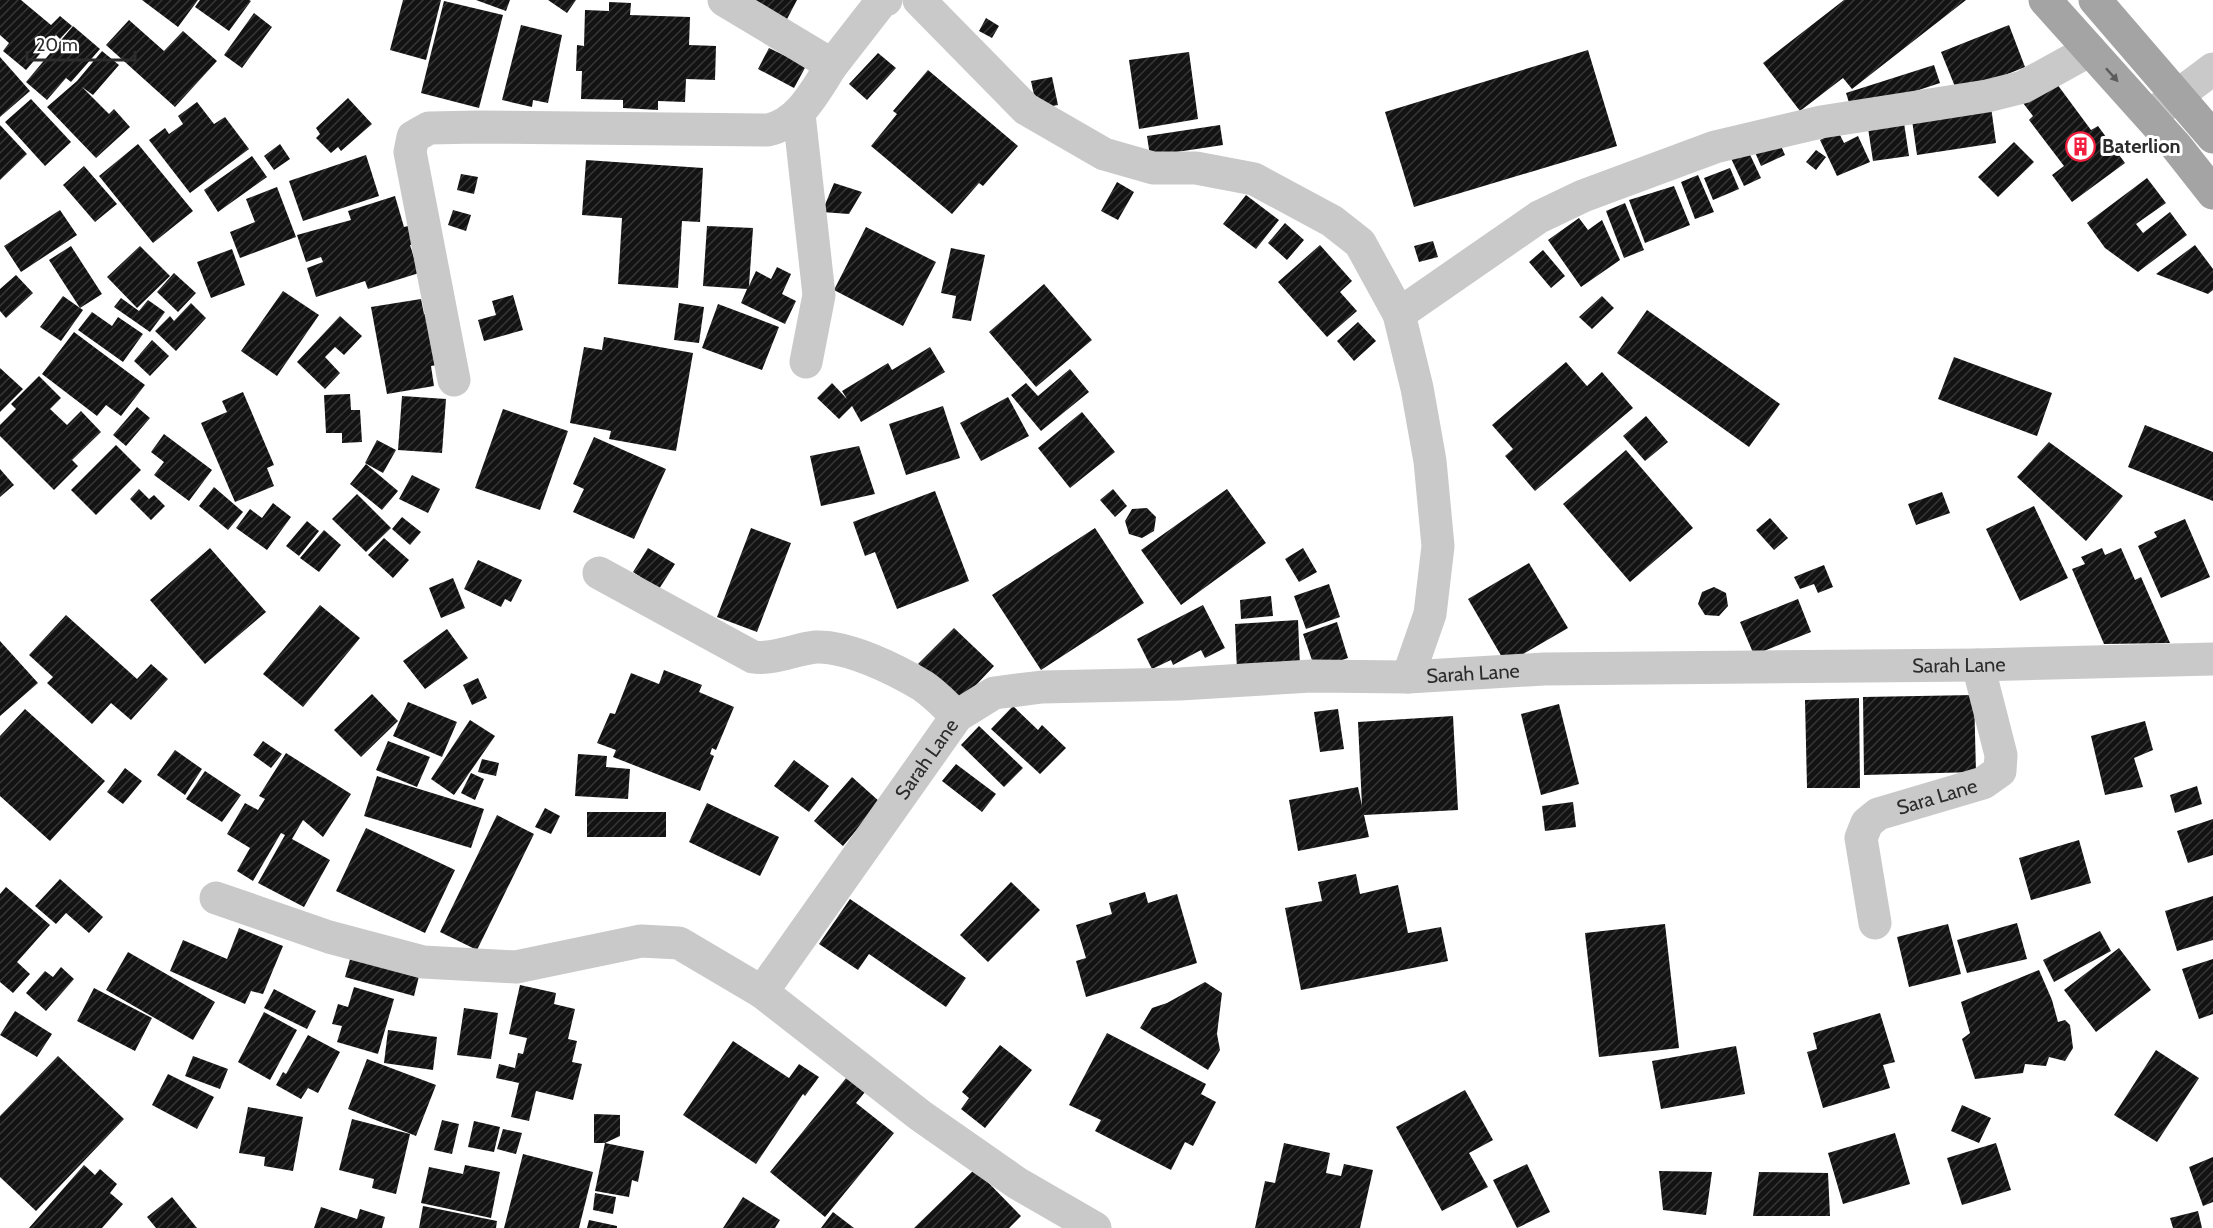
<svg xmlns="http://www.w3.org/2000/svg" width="2213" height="1228" viewBox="0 0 2213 1228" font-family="Cabin,sans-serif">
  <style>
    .building { fill: url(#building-hatch) }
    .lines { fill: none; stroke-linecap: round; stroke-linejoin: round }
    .minor { stroke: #c9c9c9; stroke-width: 33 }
    .major { stroke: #a4a4a4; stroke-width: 33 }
    .oneway { fill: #5c5c5c }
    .labels { text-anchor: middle; stroke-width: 6; stroke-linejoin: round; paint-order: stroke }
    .poi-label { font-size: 20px; font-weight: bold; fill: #2c2c2c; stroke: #fff; text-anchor: start }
    .street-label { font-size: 20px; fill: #2c2c2c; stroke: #fff }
  </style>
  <defs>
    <pattern id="building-hatch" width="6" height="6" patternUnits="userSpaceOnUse" patternTransform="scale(1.5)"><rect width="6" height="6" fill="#131313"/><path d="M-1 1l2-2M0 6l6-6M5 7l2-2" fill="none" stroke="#363636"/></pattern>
  </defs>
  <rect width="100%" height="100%" fill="#fff"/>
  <path class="building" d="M0,0H21L51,25L60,16L72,26L60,39L56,35L26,70L3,51L9,43L0,35Z
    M142,0H198L178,27Z
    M200,0H249L251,1L229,31L195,7Z
    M403,0H441L426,60L390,50Z
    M476,0H510L506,11Z
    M548,0H576L567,13Z
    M748,0H797L786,21Z
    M1844,0H1966L1852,89L1843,78L1800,111L1763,63Z
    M444,1L503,15L479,108L421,93Z
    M609,2L631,3L630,15L690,17L689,45L716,46L715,80L686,79L685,102L658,101V110L623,108V100L581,99L582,71H576L577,45L584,46L585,10L609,11Z
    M254,13L272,27L242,68L224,55Z
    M986,18L999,26L992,38L979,31Z
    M129,20L164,51L183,31L217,61L175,107L106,45Z
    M521,25L562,35L548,103L533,100L532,107L502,100Z
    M2009,25L2025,67L1958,94L1941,52Z
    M73,26L100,49L71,82L66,78L47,100L26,82Z
    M769,48L806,66L794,88L758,69Z
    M1588,50L1617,146L1414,207L1385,112Z
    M102,51L119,65L93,95L82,87L109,114L114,109L130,127L96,158L47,107L77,81Z
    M1189,52L1198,119L1139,129L1129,60Z
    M878,53L896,68L867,100L849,84Z
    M0,57L30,91L0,117Z
    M1934,65L1940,83L1852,112L1846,93Z
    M928,70L1018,146L983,186L979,183L952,214L871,146L897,114L893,111Z
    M1052,77L1058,105L1037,109L1031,81Z
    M2054,80L2091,130L2098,126L2125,163L2072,202L2052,175L2064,166L2029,120L2033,116L2023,103Z
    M348,98L372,124L341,151L338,147L331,153L316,138L320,134L316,128Z
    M31,99L71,142L45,166L5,122Z
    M197,102L214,124L225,117L249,149L190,193L149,140L165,128L169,134L183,124L178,116Z
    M1991,107L1996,143L1917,155L1912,120Z
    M1904,123L1909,156L1873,161L1868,128Z
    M0,125L27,154L0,180Z
    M1220,125L1223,145L1150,156L1147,136Z
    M1838,131L1844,143L1858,136L1870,162L1837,176L1820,140Z
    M1778,139L1785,155L1761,166L1754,150Z
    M2014,142L2034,162L1998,197L1978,177Z
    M138,144L193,211L153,243L99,176Z
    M280,144L290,159L274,170L264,156Z
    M1745,144L1761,178L1744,186L1728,152Z
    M1816,150L1826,157L1816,170L1806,162Z
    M366,155L379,196L303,221L289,181Z
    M252,156L267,177L218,212L204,190Z
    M586,160L703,168L700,222L682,221L678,288L618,284L622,218L582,215Z
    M84,166L117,204L95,222L63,185Z
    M1730,168L1739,189L1713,200L1704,178Z
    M461,174L478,177L474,194L457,190Z
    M1698,175L1714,212L1695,219L1681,182Z
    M2147,178L2166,203L2136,224L2143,233L2170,212L2187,235L2138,272L2105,248L2087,223Z
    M1117,182L1134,192L1118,220L1101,211Z
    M834,183L862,192L849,214L822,212Z
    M1674,186L1690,225L1645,243L1629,200Z
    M277,187L296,237L240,258L230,232L255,222L246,199Z
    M1246,195L1279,220L1256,249L1223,224Z
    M395,196L404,227L412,225L418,243L410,245L419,273L368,289L365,281L316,297L307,268L323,262L321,257L306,262L297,235L351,220L348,211Z
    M1625,203L1644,250L1624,258L1606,211Z
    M60,210L77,235L21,272L4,246Z
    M453,210L471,215L466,231L448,225Z
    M1579,218L1588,230L1602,220L1620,260L1581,287L1548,240Z
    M1285,223L1304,240L1287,260L1268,243Z
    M707,226L753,228L749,286L756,271L771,279L777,267L791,274L782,294L796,301L785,324L741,303L747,289L703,286Z
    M866,227L936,262L903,326L834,290Z
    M1433,241L1438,257L1419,262L1414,246Z
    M1320,245L1352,281L1340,292L1357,311L1327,337L1278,282Z
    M2195,245L2213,269V290L2208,294L2156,274Z
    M71,246L102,294L80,308L83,310L61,341L40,327L63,296L80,308L49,260Z
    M140,246L170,276L137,308L107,277Z
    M951,248L985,255L971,321L952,318L956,296L941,293Z
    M232,249L245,285L211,298L197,262Z
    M1543,250L1565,276L1551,288L1529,262Z
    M174,273L196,293L178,312L157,292Z
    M16,275L33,293L6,318L0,311V289Z
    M1044,284L1092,340L1036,387L989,332Z
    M283,291L319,315L277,376L241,351Z
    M513,295L523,330L484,341L478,320L496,315L492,301Z
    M1602,296L1614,308L1592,329L1579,317Z
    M121,298L139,311L148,300L165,312L150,332L114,307Z
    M421,299L424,314L433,313L442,364L431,366L434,386L387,394L371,307Z
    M191,303L206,318L176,351L155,331L170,316L174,321Z
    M679,303L704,307L699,343L674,340Z
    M718,304L779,327L762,370L702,348Z
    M1647,310L1780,404L1749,447L1617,353Z
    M92,312L112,326L118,317L143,334L123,362L78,330Z
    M340,316L362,336L344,355L335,347L325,357L340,373L325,389L297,362Z
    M1358,322L1376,341L1354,361L1337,341Z
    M74,332L145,385L121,416L106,405L97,416L42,374Z
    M604,337L693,353L676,451L609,439L611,431L570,423L584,347L602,350Z
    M152,340L169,356L150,376L134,361Z
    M930,347L945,372L861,422L852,406L839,419L817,398L832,383L847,399L842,391L888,363L892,370Z
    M1954,357L2052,393L2037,436L1938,399Z
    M1566,362L1587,386L1602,372L1633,408L1535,491L1505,456L1513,449L1492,425Z
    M0,368L23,389L0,412Z
    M1070,369L1089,392L1041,431L1011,395L1026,383L1038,396Z
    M39,376L61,398L50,409L67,425L81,411L101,432L72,460L78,466L54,490L0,436V425L16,409L11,404Z
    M243,392L274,465L267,468L274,486L235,502L201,423L227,412L222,401Z
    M350,394L351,410H360L362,442L342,443V433H326L324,395Z
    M402,396L446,399L442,453L398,450Z
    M1008,397L1029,436L981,461L960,423Z
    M943,406L960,458L906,475L889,424Z
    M137,407L150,418L126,446L113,435Z
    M503,409L568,431L540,510L475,488Z
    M1082,412L1115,452L1070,488L1038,448Z
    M1646,416L1668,442L1645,461L1623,436Z
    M2145,425L2213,452V501L2128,467Z
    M164,434L212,470L189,501L154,475L164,462L151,452Z
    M594,437L666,469L634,539L573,512L584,489L573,484Z
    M377,440L396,450L383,473L365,463Z
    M2049,442L2123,496L2086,541L2017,477Z
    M116,445L141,470L96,515L71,490Z
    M859,446L875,494L821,506L810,456Z
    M1626,450L1693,528L1630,582L1563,504Z
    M366,464L398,491L382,510L350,484Z
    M0,469L14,485L0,497Z
    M412,475L440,489L428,513L399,499Z
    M214,487L243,512L228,530L199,506Z
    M139,489L149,499L154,495L165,506L151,520L130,499Z
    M1113,489L1127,506L1115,517L1100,500Z
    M1227,489L1266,543L1181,605L1141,550Z
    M935,491L969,581L897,609L875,552L865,556L853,522Z
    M1942,492L1950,513L1916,525L1908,504Z
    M357,494L391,528L366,552L332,519Z
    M273,503L291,517L267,550L236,528L250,509L262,518Z
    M2034,506L2068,578L2020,601L1986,529Z
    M1147,508L1156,517L1154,531L1142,538L1129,534L1125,521L1132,509Z
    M402,517L421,532L410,545L392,529Z
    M1770,518L1788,538L1774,550L1756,530Z
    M2185,519L2210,577L2161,598L2138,546L2157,537L2154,532Z
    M307,521L319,531L299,556L286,546Z
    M751,528L791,543L757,632L717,617Z
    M1095,528L1144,603L1041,670L992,595Z
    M324,530L341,545L319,572L300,558Z
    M384,538L409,560L393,578L368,555Z
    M210,548L266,612L205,664L150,600Z
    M648,548L675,564L659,589L633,572Z
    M1303,548L1317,572L1299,582L1285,559Z
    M2102,548L2105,555L2121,548L2135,580L2141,577L2170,643L2104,644L2072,569L2085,564L2081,557Z
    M478,560L522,580L511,602L505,599L501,607L464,589Z
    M1529,563L1568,628L1506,664L1468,599Z
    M1824,565L1833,587L1818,593L1814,584L1800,589L1794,577Z
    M453,578L465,608L441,618L429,588Z
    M1329,584L1340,617L1306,629L1294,596Z
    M1714,587L1726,593L1728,606L1719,616L1705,615L1698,604L1702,592Z
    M1271,596L1273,616L1241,619L1240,600Z
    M1798,599L1811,632L1754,655L1740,622Z
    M320,605L360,638L303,707L263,674Z
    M1203,605L1225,648L1205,658L1201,650L1173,665L1171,660L1152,669L1137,639Z
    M66,615L137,679L151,664L168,679L131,720L111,703L92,724L47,683L53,677L29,655Z
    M1298,620L1300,667L1237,671L1235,624Z
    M1337,622L1348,658L1315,669L1303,634Z
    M954,628L994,666L960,702L918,664Z
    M447,629L468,658L425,689L403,661Z
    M0,641L38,683L0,716Z
    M664,670L702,685L699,692L734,707L716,750L712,748L710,754L714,756L700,791L613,757L616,750L597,743L610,713L615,714L631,673L659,684Z
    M478,678L487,698L472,705L463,685Z
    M372,694L398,721L361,757L334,730Z
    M1974,695L1976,772L1864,775L1863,697Z
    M1859,698L1860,788H1807L1805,700Z
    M408,702L457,722L442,757L393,736Z
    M1559,704L1579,784L1541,795L1521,714Z
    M1013,706L1038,730L1042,725L1066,748L1040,774L991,729Z
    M25,709L105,781L50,841L0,796V736Z
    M1338,709L1344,749L1320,752L1314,712Z
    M1453,716L1458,810L1364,815L1369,837L1298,851L1289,800L1358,787L1362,806L1358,722Z
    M470,720L495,736L454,795L431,779Z
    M2145,721L2153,750L2134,758L2143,787L2105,795L2091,736Z
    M979,726L1023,768L1004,787L961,745Z
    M263,741L282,754L271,768L253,755Z
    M388,741L430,757L417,787L376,770Z
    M175,750L202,769L185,795L157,775Z
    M286,753L351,794L323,837L303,820L292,839L330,860L304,907L258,883L285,835L281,833L253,881L237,871L250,848L227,834L245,803L258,810L265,799L259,796Z
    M578,754L607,756L606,767L630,769L628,799L575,796Z
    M482,759L499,763L496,776L478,772Z
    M794,760L829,786L809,812L774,786Z
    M956,764L996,794L982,812L942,781Z
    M125,768L142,781L123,804L107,792Z
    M205,771L241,795L222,822L186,799Z
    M471,773L484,779L475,800L461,793Z
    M377,776L484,809L471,848L364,816Z
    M852,777L880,802L843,846L814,821Z
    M2197,786L2202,804L2175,813L2170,795Z
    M1573,802L1576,827L1545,831L1542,806Z
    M707,803L779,837L760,876L689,842Z
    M545,808L560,816L551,834L535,827Z
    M587,812H666V837H587Z
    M497,815L534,834L477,950L440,932Z
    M2213,819V855L2188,863L2177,831Z
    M366,828L455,870L425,933L336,891Z
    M2079,840L2091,883L2031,900L2019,858Z
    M1356,874L1360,894L1398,885L1408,933L1441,927L1448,961L1301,990L1285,908L1322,901L1318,882Z
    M60,879L103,917L89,933L66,913L56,924L35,906Z
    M1011,882L1040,910L988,962L960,935Z
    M6,887L50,925L17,962L30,974L13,993L0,982V894Z
    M1145,892L1148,903L1177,894L1197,963L1086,997L1076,961L1086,958L1076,925L1112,914L1109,903Z
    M2213,896V940L2177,951L2165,911Z
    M850,899L966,978L946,1007L869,954L858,970L819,944Z
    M2017,923L2027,959L1967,973L1957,940Z
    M1665,924L1679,1048L1599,1057L1585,933Z
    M1948,924L1961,974L1909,987L1897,937Z
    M239,928L283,946L263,994L251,991L245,1004L170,971L183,940L227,959Z
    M2100,931L2111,951L2054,982L2043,960Z
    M2119,948L2151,990L2096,1032L2064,990Z
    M128,952L215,1002L193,1040L106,990Z
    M351,956L419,976L414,996L345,977Z
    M2213,959V1014L2199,1019L2182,969Z
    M61,967L74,979L46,1011L26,993L45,971L53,977Z
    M2039,970L2052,1000L2058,1022L2065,1020L2070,1025L2073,1048L2065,1061L2049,1057L2046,1066L2025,1064L2023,1073L1975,1079L1962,1039L1970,1033L1961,1002Z
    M1205,982L1222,993L1217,1034L1220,1050L1208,1070L1140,1028L1152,1008L1167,1003Z
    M520,985L556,993L554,1004L575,1009L568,1039L577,1041L572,1062L582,1064L573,1100L536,1091L529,1121L511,1117L519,1083L496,1078L499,1064L515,1068L518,1053L523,1054L527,1038L509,1034Z
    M354,987L394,999L378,1054L337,1042L342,1026L332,1024L338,1004L348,1007Z
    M94,988L152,1018L135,1051L77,1021Z
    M274,989L316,1011L307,1029L264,1008Z
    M464,1008L498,1013L491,1059L457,1055Z
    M15,1011L52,1034L37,1057L0,1035Z
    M264,1012L297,1030L270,1080L238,1062Z
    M1880,1013L1895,1062L1883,1065L1890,1088L1823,1108L1807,1052L1817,1049L1813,1033Z
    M388,1030L437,1037L433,1070L384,1063Z
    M1107,1033L1206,1084L1201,1094L1216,1102L1193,1146L1185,1142L1171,1170L1095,1131L1101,1120L1069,1105Z
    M308,1035L340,1052L318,1093L308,1088L301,1099L276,1085L283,1072L286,1074Z
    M733,1041L789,1078L799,1064L819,1077L805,1096L803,1094L756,1164L683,1115Z
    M1000,1045L1032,1070L985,1128L961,1109L969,1098L962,1092Z
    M1736,1046L1745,1094L1661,1109L1652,1061Z
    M2156,1050L2199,1078L2157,1142L2114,1115Z
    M58,1056L124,1119L36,1211L0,1177V1116Z
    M193,1056L228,1069L220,1089L185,1076Z
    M367,1059L436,1085L416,1136L348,1109Z
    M168,1074L214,1097L197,1129L152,1105Z
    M847,1077L865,1092L856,1103L894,1133L825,1217L770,1172Z
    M1465,1090L1493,1140L1469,1153L1488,1187L1442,1211L1396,1127Z
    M1962,1105L1991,1118L1979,1143L1951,1131Z
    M248,1107L303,1117L293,1171L264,1166L265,1157L239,1153Z
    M594,1114L620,1115V1136L605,1143H594Z
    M352,1119L410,1134L396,1194L372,1188L374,1179L339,1170Z
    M442,1120L459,1124L452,1154L434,1150Z
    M474,1121L500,1127L494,1152L468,1147Z
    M503,1129L522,1133L516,1154L497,1149Z
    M1895,1133L1910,1184L1843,1204L1828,1153Z
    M605,1143L644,1151L638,1182L632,1180L629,1197L595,1191Z
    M1284,1143L1330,1153L1326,1173L1341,1176L1344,1164L1373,1170L1360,1228H1255L1265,1181L1275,1183Z
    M1996,1143L2011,1190L1962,1205L1947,1158Z
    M523,1154L593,1172L579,1228H504Z
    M2213,1157V1202L2203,1206L2189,1167Z
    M1527,1164L1550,1212L1517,1228L1493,1180Z
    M84,1165L95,1175L100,1169L117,1184L110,1193L123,1204L102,1228H29Z
    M465,1165L500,1172L491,1218L421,1203L429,1167L463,1174Z
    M975,1169L1021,1216L1009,1228H914Z
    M1659,1171L1712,1172L1706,1215L1663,1210Z
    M1759,1172L1828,1173L1830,1216H1753Z
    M595,1193L616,1197L613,1214L593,1210Z
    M172,1197L197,1228H156L147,1217Z
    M743,1197L780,1220L775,1228H723Z
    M423,1206L497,1221L496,1228H419Z
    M321,1207L357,1219L360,1209L385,1217L382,1228H314Z
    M2198,1211L2202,1228H2173L2170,1218Z
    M833,1212L854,1228H821Z
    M589,1220L617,1226V1228H587Z"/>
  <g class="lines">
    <g class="minor">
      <path d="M724,0L832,65L881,2L886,0"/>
      <path d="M919,0L1026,109L1104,154L1153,168H1196L1254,179L1332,221L1360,243L1399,314L1417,388L1430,461L1438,546L1430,614L1408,677"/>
      <path d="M2154,113L2213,69"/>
      <path d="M799,114L819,295L806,362"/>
      <path d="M1399,314L1539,217L1583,196L1715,147L1821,122L1987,96L2023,87L2090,50"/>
      <path d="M454,380L410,152L413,137L429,128L478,127L768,130C800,123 815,91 832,65"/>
      <path d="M599,573L753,657C774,660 795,649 816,647C848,646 895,669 923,686C935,694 946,706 957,716"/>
      <path d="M216,898L329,937L423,962L516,967L641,941L679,943L762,992"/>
      <path id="s1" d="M1875,923L1861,838L1867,823L1878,814L1983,783L2000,771L2001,755L1978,665"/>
      <path id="s2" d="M1095,1228L1017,1183L921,1116L762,992L957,716L994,693L1042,687L1180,684L1311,676L1408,677L1544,669L1978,665L2213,659"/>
    </g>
    <path class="major" d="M2045,0L2176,146L2213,193
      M2095,0L2213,137"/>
  </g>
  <defs><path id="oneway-solid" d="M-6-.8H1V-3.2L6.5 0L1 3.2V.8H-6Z" transform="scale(1.5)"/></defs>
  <use class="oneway" href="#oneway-solid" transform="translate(2112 75) rotate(48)"/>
  <defs>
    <symbol id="building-ring" viewBox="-11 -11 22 22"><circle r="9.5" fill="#fff" stroke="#f31f3f" stroke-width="1.5"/><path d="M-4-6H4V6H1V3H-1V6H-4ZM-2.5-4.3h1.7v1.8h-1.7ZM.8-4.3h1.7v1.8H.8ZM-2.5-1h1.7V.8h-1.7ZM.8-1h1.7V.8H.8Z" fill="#f31f3f"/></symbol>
  </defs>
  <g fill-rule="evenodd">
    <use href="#building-ring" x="2064" y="130" width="33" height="33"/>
  </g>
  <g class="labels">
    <g class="poi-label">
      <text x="2102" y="153">Baterlion</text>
    </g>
    <g class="street-label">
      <text dy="7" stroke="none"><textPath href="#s2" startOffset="1756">Sarah Lane</textPath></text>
      <text dy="7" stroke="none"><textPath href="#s2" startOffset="1270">Sarah Lane</textPath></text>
      <text dy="7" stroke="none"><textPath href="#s2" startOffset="694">Sarah Lane</textPath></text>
      <text dy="7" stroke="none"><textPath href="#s1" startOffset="178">Sara Lane</textPath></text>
    </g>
  </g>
  <path d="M27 51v9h108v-9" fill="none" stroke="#2c2c2c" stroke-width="3"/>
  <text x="36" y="51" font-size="18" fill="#2c2c2c" stroke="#ffffff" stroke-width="4.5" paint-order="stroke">20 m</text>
</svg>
